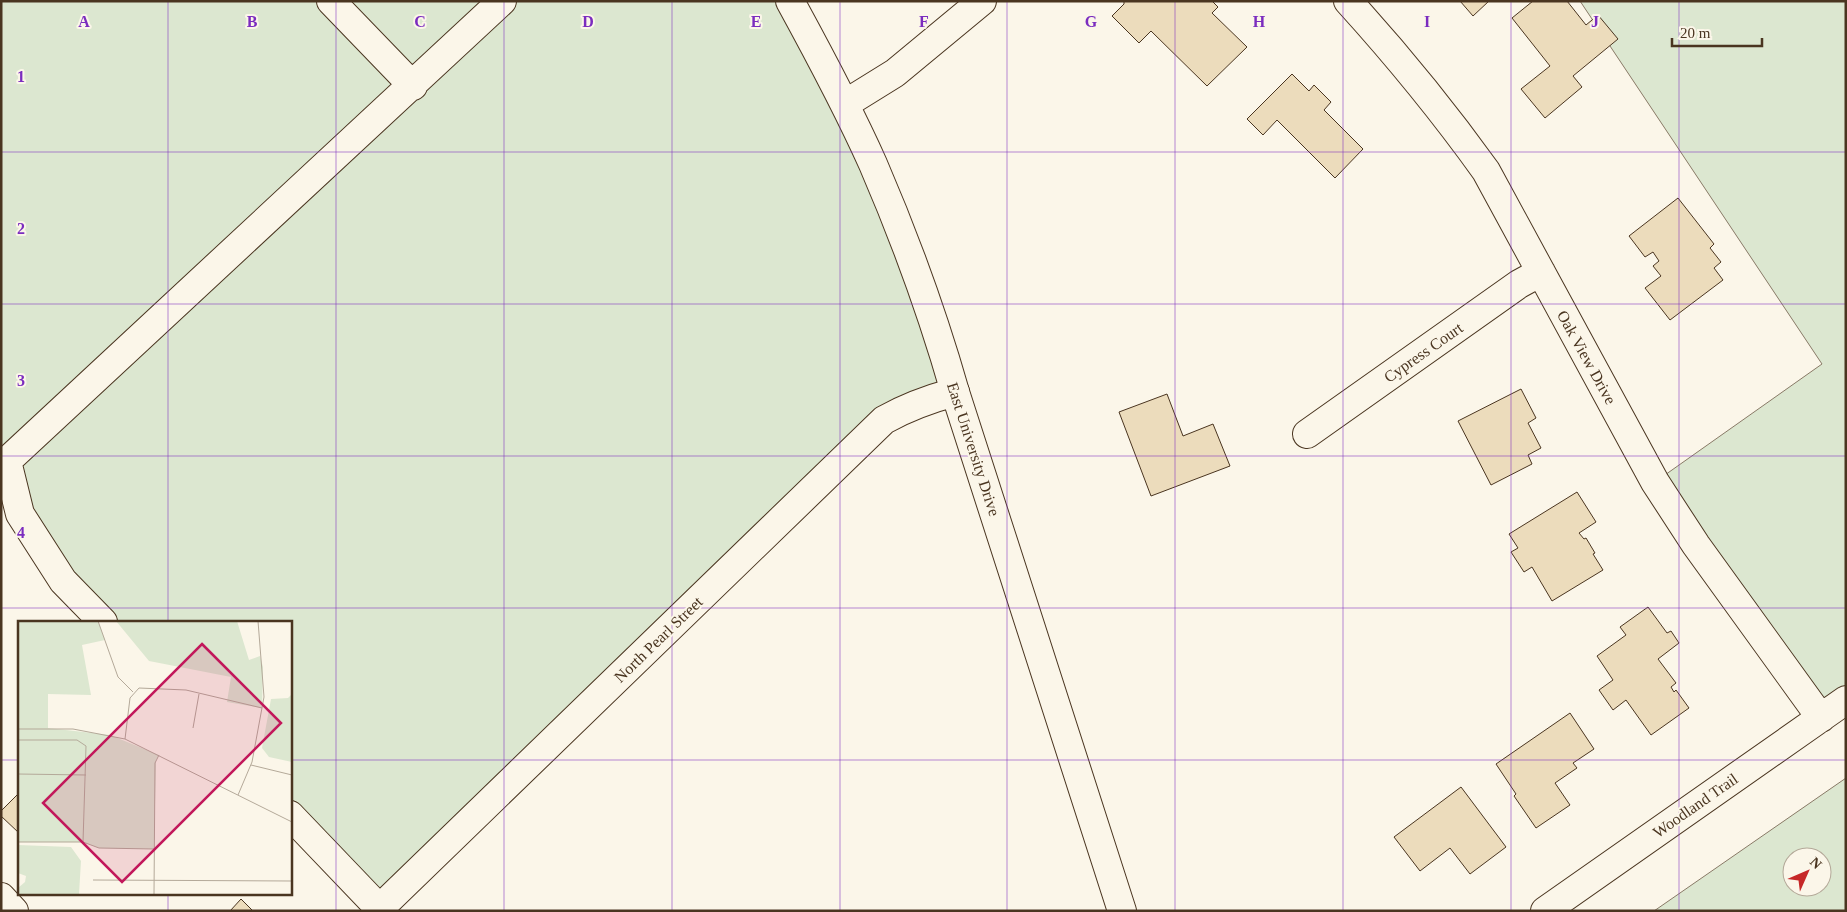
<svg xmlns="http://www.w3.org/2000/svg" width="1847" height="912" viewBox="0 0 1847 912" font-family="Georgia,serif">
  <style>
    .green { fill: #dce7d0; stroke: #887966; fill-rule: evenodd }
    .building { fill: #ecdcbc; stroke: #4a3520 }
    .lines { fill: none; stroke-linecap: round; stroke-linejoin: round }
    .minor-casing { stroke: #4a3520; stroke-width: 30 }
    .major-casing { stroke: #4a3520; stroke-width: 30 }
    .minor { stroke: #fbf6e9; stroke-width: 28 }
    .major { stroke: #fbf6e9; stroke-width: 28 }
    .grid { fill: none; stroke: #7b2cbf; stroke-width: 1; stroke-opacity: 0.55 }
    .labels { text-anchor: middle; stroke-width: 4; stroke-linejoin: round; paint-order: stroke }
    .street-label { font-size: 16px; fill: #4a3520; stroke: #fbf6e9 }
    .inset-road { fill: none; stroke: #b4a999; stroke-width: 1 }
    .view { fill: #c2185b; fill-opacity: 0.15; stroke: #c2185b; stroke-width: 2.5 }
    .inset-edge { fill: none; stroke: #4a3520; stroke-width: 2.5 }
    .grid-label { font-size: 16px; text-anchor: middle; font-weight: bold; fill: #7b2cbf; stroke: #fbf6e9; stroke-width: 4; stroke-linejoin: round; paint-order: stroke }
  </style>
  <rect width="100%" height="100%" fill="#fbf6e9"/>
  <path class="green" d="M1,1H790L955,392L906,408L379,908L290,815V622H103L63,581L1,456Z
    M1580,1H1846V700L1821,718L1655,482L1822,364Z
    M1846,778V911H1654ZM1792,857H1822V887H1792Z"/>
  <path class="building" d="M1124,1H1212L1218,7L1212,13L1247,47L1207,86L1151,31L1139,43L1112,16L1124,4Z
    M1460,1H1489L1473,16Z
    M1533,1H1567L1586,25L1598,15L1618,39L1573,76L1582,87L1545,118L1521,89L1550,66L1512,18Z
    M1292,74L1309,91L1314,85L1331,102L1324,110L1363,149L1335,178L1277,120L1263,135L1247,119Z
    M1678,198L1714,244L1710,248L1721,262L1714,268L1723,280L1670,320L1645,288L1661,276L1653,266L1659,261L1653,252L1645,257L1629,236Z
    M1521,389L1536,418L1528,423L1541,448L1528,455L1532,464L1491,485L1458,421Z
    M1167,394L1183,436L1213,424L1230,466L1151,496L1119,412Z
    M1577,492L1596,522L1579,533L1584,539L1586,538L1595,553L1593,554L1603,570L1552,601L1532,567L1524,572L1511,552L1518,548L1509,534Z
    M1648,607L1667,633L1671,631L1679,643L1658,659L1676,683L1671,687L1674,692L1676,690L1689,708L1651,735L1626,700L1613,710L1599,690L1613,680L1597,656L1626,635L1620,627Z
    M1570,713L1594,749L1573,763L1577,768L1555,783L1570,805L1536,828L1514,796L1516,794L1496,764Z
    M1461,787L1506,847L1470,874L1450,848L1420,871L1394,837Z
    M19,793V833L1,816V811Z
    M241,899L253,911H230Z"/>
  <g class="lines">
    <defs>
      <path id="minor" d="M331,1L413,86
        M1348,1C1397,55 1443,111 1486,171L1655,482L1696,545L1821,718
        M845,104L895,73L982,1
        M1307,434L1519,284L1541,272
        M103,622L63,581L20,514L7,461L502,1
        M290,815L379,908
        M1,897L14,911
        M377,911L884,420C907,407 929,399 955,392
        M1545,911L1846,700"/>
      <path id="major" d="M790,1C819,54 848,108 873,164C905,238 933,315 955,392L1122,911"/>
    </defs>
    <use href="#minor" class="minor-casing"/>
    <use href="#major" class="major-casing"/>
    <use href="#minor" class="minor"/>
    <use href="#major" class="major"/>
  </g>
  <path class="grid" d="M168,1V622M336,1V911M504,1V911M672,1V911M840,1V911M1007,1V911M1175,1V911M1343,1V911M1511,1V911M1679,1V911M1,152H1846M1,304H1846M1,456H1846M1,608H1846M1,760H19M290,760H1846M168,893V911"/>
  <g class="labels">
    <g class="street-label">
      <text transform="translate(1423 352) rotate(-35)" y="6">Cypress Court</text>
      <text transform="translate(1587 357) rotate(61)" y="6">Oak View Drive</text>
      <text transform="translate(974 449) rotate(72)" y="6">East University Drive</text>
      <text transform="translate(658 639) rotate(-44)" y="6">North Pearl Street</text>
      <text transform="translate(1695 805) rotate(-35)" y="6">Woodland Trail</text>
    </g>
  </g>
  <g transform="translate(18 621)">
    <rect width="274" height="274" fill="#fbf6e9"/>
    <path d="M0,0H80L87,19L64,24L73,74L30,73V107L92,114L141,134L138,139L136,228L81,227L65,221H0ZM98,0H219L231,39L242,35L245,46L244,87L209,81L213,56L131,40ZM274,73V141L251,136L244,127L253,78L270,77ZM0,224L53,226L63,240L61,273H0V267L7,261L8,255L0,252Z" fill="#dce7d0"/>
    <path class="inset-road" d="M80,0L100,56L115,71M175,107L181,73M0,108H55L107,118L274,201M107,118L112,77L121,67L168,69L244,87M0,119H59L68,125L65,221L81,227L136,228M233,144L274,154M0,153L68,154M220,174L234,141L246,76L240,0M0,221H65M75,259L274,260M136,273L137,142L141,134"/>
    <path class="view" d="M184,23L263,102L104,261L25,182Z"/>
    <rect width="274" height="274" class="inset-edge"/>
  </g>
  <g class="grid-label">
    <text x="84" y="27">A</text>
    <text x="252" y="27">B</text>
    <text x="420" y="27">C</text>
    <text x="588" y="27">D</text>
    <text x="756" y="27">E</text>
    <text x="924" y="27">F</text>
    <text x="1091" y="27">G</text>
    <text x="1259" y="27">H</text>
    <text x="1427" y="27">I</text>
    <text x="1595" y="27">J</text>
    <text x="21" y="82">1</text>
    <text x="21" y="234">2</text>
    <text x="21" y="386">3</text>
    <text x="21" y="538">4</text>
  </g>
  <rect width="1847" height="912" fill="none" stroke="#4a3520" stroke-width="5"/>
  <g transform="translate(1807 872) rotate(45)"><circle r="24" fill="#fbf6e9" stroke="#b4a999"/>
  <path d="M0-4L9 19L0 12L-9 19Z" fill="#c62828"/>
  <text y="-8" font-size="14" font-weight="bold" text-anchor="middle" fill="#4a3520">N</text>
  </g>
  <path d="M1672 38v8h90v-8" fill="none" stroke="#4a3520" stroke-width="2.5"/>
  <text x="1680" y="38" font-size="15" fill="#4a3520" stroke="#fbf6e9" stroke-width="4" paint-order="stroke">20 m</text>
</svg>
